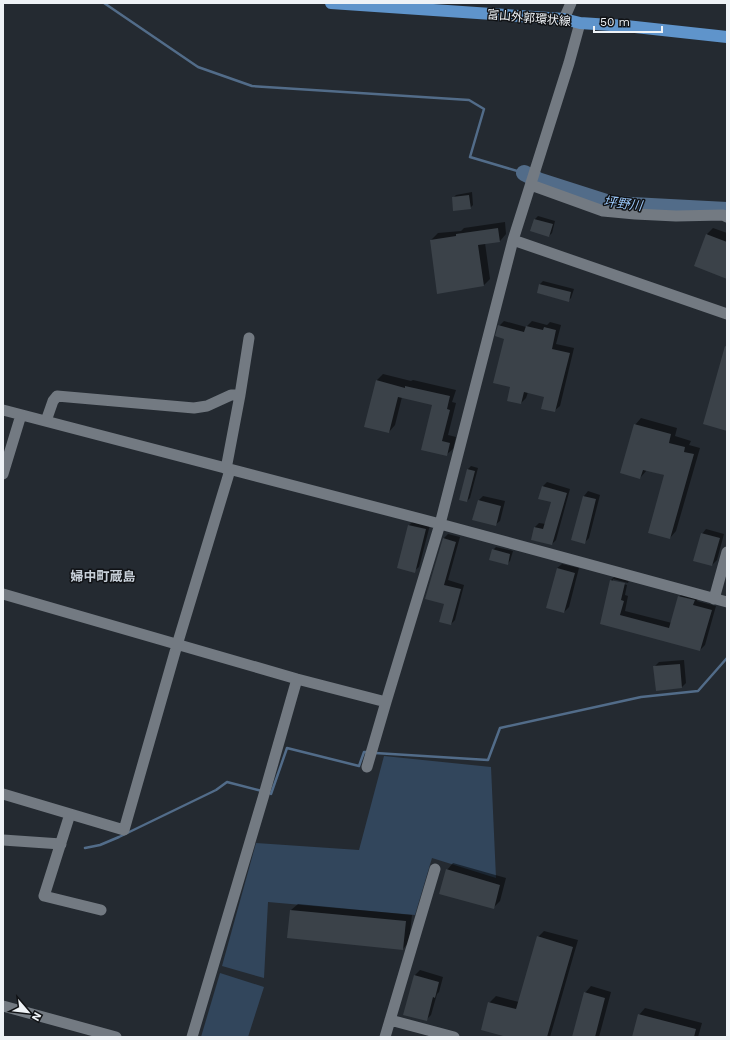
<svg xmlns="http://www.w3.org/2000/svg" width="730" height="1040" viewBox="0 0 730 1040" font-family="'Work Sans','Noto Sans JP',sans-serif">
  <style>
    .green { fill: #32465c }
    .shadow { fill: #0007 }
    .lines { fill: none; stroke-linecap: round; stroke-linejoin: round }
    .stream { stroke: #526c89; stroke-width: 2.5 }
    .river { stroke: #526c89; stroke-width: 16 }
    .building { fill: #3b4249 }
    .minor { stroke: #737a82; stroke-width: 11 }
    .major { stroke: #5f94cb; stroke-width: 12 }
    .labels { text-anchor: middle; stroke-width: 3; stroke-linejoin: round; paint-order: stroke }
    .street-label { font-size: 12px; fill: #eef2f6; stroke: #101215 }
    .water-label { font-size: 13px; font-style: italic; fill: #99c6f8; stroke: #101215 }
    .neighbourhood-label { font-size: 13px; font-weight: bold; fill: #c8d0d9; stroke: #101215 }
  </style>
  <rect width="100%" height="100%" fill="#242a31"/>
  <path class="green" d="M384,756L491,767L496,878L432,858L415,915L268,902L264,978L222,966L256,843L359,850Z
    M220,973L264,987L248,1037H201Z"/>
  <path class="shadow" d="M472,192L473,205L470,208L453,198L456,195Z
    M538,216L555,221L552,233L549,236L532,230L535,219Z
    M505,222L506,234L500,241L485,243L490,279L483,286L431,240L438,233L461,231L464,228Z
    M713,228L727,233V278L707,234Z
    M543,281L574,289L571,298L568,301L538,293L540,284Z
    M504,321L526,327L532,321L547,325L550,322L561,325L556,344L574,348L560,406L554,411L545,396L528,392L526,398L521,403L511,386L506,338L499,326Z
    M383,374L411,381L413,380L456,390L452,402L456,403L448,435L456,437L453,449L446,455L422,449L433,404L402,397L395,425L389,432L376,381Z
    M641,418L677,428L675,436L691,441L689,445L700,448L676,531L670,538L665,475L647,470L640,478L635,425Z
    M471,466L478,468L470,498L467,501L461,499L468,469Z
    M547,482L570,489L556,540L552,544L532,540L535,527L539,523L546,524L552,501L542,487Z
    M588,491L600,495L589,538L584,543V496Z
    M483,496L505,501L500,521L495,525L479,500Z
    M414,521L430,525L419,567L414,571L409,525Z
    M706,529L724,534L717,560L712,565L702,534Z
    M448,534L460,537L448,580L464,585L455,620L451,624L446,603L426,598L444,538Z
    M496,547L513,551L510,561L507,564L493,550Z
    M562,564L579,568L569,607L564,612L557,568Z
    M616,575L629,579L628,583L613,579V581L627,585L625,595L628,596L625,611L672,623L679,597L684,592L699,596L697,601L716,606L705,645L700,650L601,623L611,580Z
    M684,660L686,683L682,687L654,667L659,662Z
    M453,863L506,878L500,901L493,908L447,870Z
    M298,904L412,915L409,942L403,949L289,937L291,910Z
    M544,931L578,940L550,1037H509L489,1003L496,996L519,1002L538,937Z
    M420,970L443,977L439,992L437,994L431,1015L426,1020L404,1014L415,975Z
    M591,986L611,992L599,1037H573L585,993Z
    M645,1008L702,1023L698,1037H633L639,1015Z"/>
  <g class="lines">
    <path class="stream" d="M104,3L198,67L252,86L469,100L484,109L470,157L524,173
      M375,753L488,760L500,728L641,697L698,691L727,658
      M269,793L271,794L287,748L359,766L364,752H368
      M85,848L100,845L119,837L216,790L227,782L262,791"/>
    <path class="river" d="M524,173L538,180L613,204L727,210"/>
  </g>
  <path class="building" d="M469,195L471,209L453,211L452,197Z
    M534,219L553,224L549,237L530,231Z
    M498,228L500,242L478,245L484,286L437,294L430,240L456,236V234Z
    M706,234L727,242V279L694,266Z
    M539,284L571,292L569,302L537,293Z
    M498,325L524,332L526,326L543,330L544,327L556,330L552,349L570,353L555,412L541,409L544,397L524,392L521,404L507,401L510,387L493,383L504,339L495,336Z
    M725,346L727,347V431L703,424Z
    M376,380L405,388V386L450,396L447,409L450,410L442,441L450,443L447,456L421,450L432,405L398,397L389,433L364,427Z
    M634,424L671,434L669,443L685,447L684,452L694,454L670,539L648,533L664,475L643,470L640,479L620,473Z
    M467,469L475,471L467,502L459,500Z
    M542,486L567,493L552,545L531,540L534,527L543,529L551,502L538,499Z
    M583,496L596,499L585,544L571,540Z
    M478,500L501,506L496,526L472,520Z
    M408,525L426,529L415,573L397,568Z
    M701,533L720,538L712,566L693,561Z
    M443,538L456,542L444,585L461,589L451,625L439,622L444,604L425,599Z
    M492,549L510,554L508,565L489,560Z
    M557,568L575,573L564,613L546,608Z
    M610,580L625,583L621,600L624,601L620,615L669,628L678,596L695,600L693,605L712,610L700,651L600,624Z
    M680,664L682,688L656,691L653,666Z
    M446,869L500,885L494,909L439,894Z
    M290,910L406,921L403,950L287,938Z
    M537,936L573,947L547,1037H507L481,1030L488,1002L516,1009Z
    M414,975L439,982L435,998L433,997L427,1021L403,1015Z
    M584,992L605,998L595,1037H572Z
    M638,1014L696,1029L694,1037H632Z"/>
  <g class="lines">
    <path class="minor" d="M564,19L571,3
      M531,185L603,211L635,214L676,216L723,215L727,217
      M513,240L727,314
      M240,395L249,338
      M3,410L440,524L727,602
      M46,421L53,401L57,396L194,408L207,406L231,395H240L226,469
      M3,474L21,415
      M3,594L297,679L386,702L440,524L513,240L569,63L580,23
      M714,599L727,552
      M367,767L386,702
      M3,794L124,830L177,645L230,470
      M70,814L44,896L101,910
      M3,840L61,844
      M3,1006L116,1037
      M390,1020L454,1037
      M192,1037L263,798L297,679
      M385,1037L435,869"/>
    <path class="major" d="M331,3L564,19L580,23L626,26L727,37"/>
  </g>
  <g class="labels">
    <g class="street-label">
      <text transform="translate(529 18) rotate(5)" y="4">富山外郭環状線</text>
    </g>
    <g class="water-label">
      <text transform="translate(623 203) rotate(7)" y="5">坪野川</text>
    </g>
    <g class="neighbourhood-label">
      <text x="103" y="581">婦中町蔵島</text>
    </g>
  </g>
  <rect width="730" height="1040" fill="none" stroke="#eef2f6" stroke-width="8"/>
  <g transform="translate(28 1012) rotate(118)" stroke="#101215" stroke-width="3" paint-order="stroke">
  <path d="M0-3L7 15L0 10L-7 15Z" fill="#eef2f6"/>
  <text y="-6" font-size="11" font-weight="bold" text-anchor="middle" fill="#eef2f6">N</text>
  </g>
  <path d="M594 26v6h68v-6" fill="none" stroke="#eef2f6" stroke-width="2"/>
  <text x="600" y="26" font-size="12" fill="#eef2f6" stroke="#101215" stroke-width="3" paint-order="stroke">50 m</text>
</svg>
